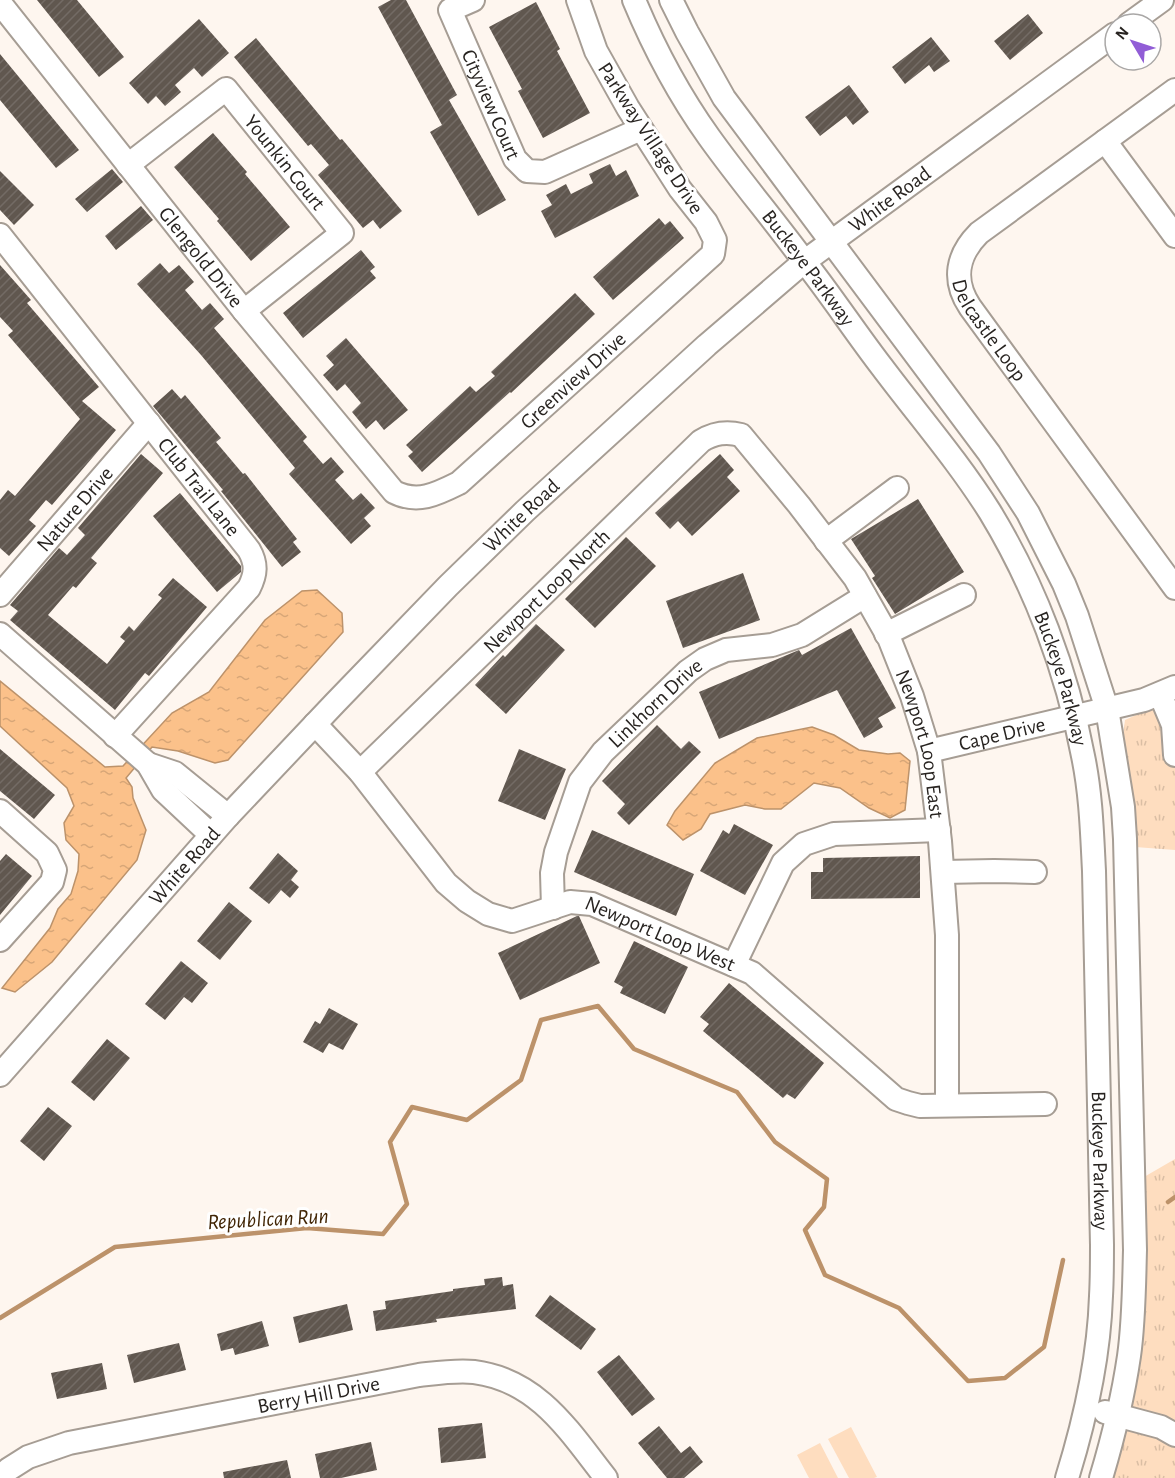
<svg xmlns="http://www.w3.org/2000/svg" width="1175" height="1478" viewBox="0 0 1175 1478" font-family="'Alegreya Sans',sans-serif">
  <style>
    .grass { fill: url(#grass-tufts) }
    .pitch { fill: #feddbf }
    .water { fill: url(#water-ripples); stroke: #bc926a; stroke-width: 1.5 }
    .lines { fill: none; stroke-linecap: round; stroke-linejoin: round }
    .stream { stroke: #bc926a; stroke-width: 4.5 }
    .building { fill: url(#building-hatch) }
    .minor-casing { stroke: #a69d94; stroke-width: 26 }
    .minor { stroke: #fff; stroke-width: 22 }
    .labels { text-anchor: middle; stroke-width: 6; stroke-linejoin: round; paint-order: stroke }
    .street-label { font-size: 21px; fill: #282421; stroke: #fff }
    .water-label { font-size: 22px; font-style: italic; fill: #412505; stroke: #fff }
  </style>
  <defs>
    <pattern id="grass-tufts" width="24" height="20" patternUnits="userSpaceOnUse" patternTransform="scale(1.5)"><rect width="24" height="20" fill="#feddbf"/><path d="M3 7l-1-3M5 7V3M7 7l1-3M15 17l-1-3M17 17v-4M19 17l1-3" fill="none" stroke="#dabea4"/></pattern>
    <pattern id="water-ripples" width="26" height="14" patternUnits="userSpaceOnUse" patternTransform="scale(1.5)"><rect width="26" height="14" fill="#fbc18a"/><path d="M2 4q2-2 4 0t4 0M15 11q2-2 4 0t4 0" fill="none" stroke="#d7a677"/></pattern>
    <pattern id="building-hatch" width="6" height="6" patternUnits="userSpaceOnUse" patternTransform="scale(1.5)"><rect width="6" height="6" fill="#60574f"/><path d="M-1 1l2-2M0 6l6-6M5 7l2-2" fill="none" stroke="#736b65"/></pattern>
  </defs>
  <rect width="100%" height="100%" fill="#fef6ef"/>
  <path class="grass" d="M1175,697V850L1135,847L1122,743L1125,720Z
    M1175,1159V1478H1111L1132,1391L1146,1280L1144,1177Z"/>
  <path class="pitch" d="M851,1427L877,1477L874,1478H849L828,1439Z
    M820,1443L838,1478H809L797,1455Z"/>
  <path class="water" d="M317,590L342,613L343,632L228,760L215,763L178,751L152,747L126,778L132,787L133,798L146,830L137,860L52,962L15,992L2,988L50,928L58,909L71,894L78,871L79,854L66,840L64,823L74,806L67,788L0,726V681L105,767L123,766L172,713L209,692L265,620L302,591Z
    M812,727L834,735L859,750L888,754L900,753L910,761L905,810L890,818L869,808L840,788L814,783L781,809H765L745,805L710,814L701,829L683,840L667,825L675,811L715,763L757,738Z"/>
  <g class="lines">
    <path class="stream" d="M1168,1202L1175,1197
      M0,1318L115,1247L307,1228L383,1234L407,1204L390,1142L412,1107L467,1120L521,1080L541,1020L598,1006L634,1049L737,1092L775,1142L827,1179L824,1207L805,1230L825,1275L899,1308L968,1381L1005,1378L1044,1347L1063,1260"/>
  </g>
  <path class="building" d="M37,0H77L124,57L99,77Z
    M391,0H406L457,95L449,100L506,200L478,216L430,132L442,125L378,7Z
    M536,2L560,49L557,51L590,113L543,138L518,91L522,89L489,27Z
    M1028,14L1043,33L1010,60L994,41Z
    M199,19L229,53L202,77L194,68L175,85L181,92L165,106L156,96L148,104L129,83Z
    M931,37L950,61L934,72L929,65L905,84L892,67Z
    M256,38L340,140L342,139L402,211L380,229L373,220L363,228L340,201L318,175L329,165L311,144L308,146L234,57Z
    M0,54L79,150L56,168L0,100Z
    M849,85L869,112L853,125L846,116L820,136L805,117Z
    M213,133L247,172L245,174L290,227L251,261L217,221L219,219L174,167Z
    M610,164L616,176L626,170L639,196L555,238L541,211L552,205L546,195L566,184L571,194L593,183L589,174Z
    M112,169L123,182L87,212L75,199Z
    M0,171L34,205L14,225L0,210Z
    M141,206L153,220L116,250L105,236Z
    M659,218L665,225L670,221L684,238L613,300L593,277Z
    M361,250L375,267L370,271L376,278L303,338L283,313Z
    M160,263L169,273L179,265L194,282L185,290L202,310L210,303L224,319L214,328L307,437L303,441L323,464L331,457L344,472L335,480L353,500L361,493L375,508L364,518L371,526L351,544L289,474L295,468L201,355L137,284Z
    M0,265L31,300L27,303L99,387L82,401L116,430L52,505L46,500L29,520L36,526L9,556L0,548V500L8,490L15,496L80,419L8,335L13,331L0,317Z
    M575,293L595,314L511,393L510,392L422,472L408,456L413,452L406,445L470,386L476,392L495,376L491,372Z
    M346,338L408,410L384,430L376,420L366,429L352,412L361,403L345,384L337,391L323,375L334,365L326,356Z
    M172,389L181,399L185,395L221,438L216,442L243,474L245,473L297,539L293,542L301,552L282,567L221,491L223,490L153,406Z
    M141,454L163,473L91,558L97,563L76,588L73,586L48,615L107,664L125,641L120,637L129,626L134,631L162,598L158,595L173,578L207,607L149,676L145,673L115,710L10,620L18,611L10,605L59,548L67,555L85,535L78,528Z
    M720,454L734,470L727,477L740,491L692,536L678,521L670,529L655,513Z
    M180,493L241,566V572L217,592L153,516Z
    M918,499L964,572L895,614L872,578L875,576L851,539Z
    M626,537L656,566L595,628L565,599Z
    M743,573L760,620L683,648L666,601Z
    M536,624L565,650L506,714L475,685L503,655L505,657Z
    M851,628L896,708L878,718L883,727L864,738L837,690L719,739L699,692L799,650L802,655Z
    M657,725L681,749L689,741L701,752L629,825L617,813L625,804L602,781Z
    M0,749L55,795L34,819L0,791Z
    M519,749L566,769L545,820L498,801Z
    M734,824L773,845L745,895L700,871L723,830L729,834Z
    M592,830L694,874L676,916L574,872Z
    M278,853L298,871L291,880L299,887L290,898L281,890L269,904L249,888Z
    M6,854L32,876L0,915V861Z
    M920,856V898L811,899V872H823V858Z
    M229,902L252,921L220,960L197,941Z
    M577,916H579L600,963L520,1000L498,953Z
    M634,941L688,967L665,1014L620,993L623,987L614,982Z
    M181,961L208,983L192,1003L184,997L165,1020L145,1004Z
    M729,983L824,1063L795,1099L787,1094L783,1098L703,1031L709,1024L700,1017Z
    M329,1008L358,1024L343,1050L329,1043L323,1053L303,1042L315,1021L320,1024Z
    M107,1039L130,1058L94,1101L71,1082Z
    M48,1107L72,1126L44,1161L20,1141Z
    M502,1277L503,1286L513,1284L516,1309L436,1319L437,1322L376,1331L373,1311L386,1309L385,1301L453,1291V1289L485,1285L484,1279Z
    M550,1295L596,1329L581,1350L535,1316Z
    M347,1304L353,1330L299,1343L293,1317Z
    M262,1321L269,1346L235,1355L233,1348L221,1351L217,1334Z
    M179,1343L186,1370L134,1383L127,1355Z
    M619,1355L655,1399L632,1416L597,1372Z
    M102,1363L107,1389L57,1399L51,1373Z
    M482,1423L486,1458L441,1463L438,1428Z
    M659,1426L681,1453L690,1446L703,1462L684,1478H667L638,1443Z
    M371,1442L377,1470L341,1478H320L315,1454Z
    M287,1460L291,1478H224L223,1472Z"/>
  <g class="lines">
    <defs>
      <g id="minor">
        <path id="s1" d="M473,0L450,10L515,159L527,171L545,172L641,129"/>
        <path id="s2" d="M634,0C654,48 679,95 709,137C739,179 773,219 804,261C831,295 855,332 882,367C918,415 958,461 990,512C1035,586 1067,671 1083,756C1091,794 1092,833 1094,871L1102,1245C1102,1262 1102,1279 1101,1296C1099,1358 1085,1420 1067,1478"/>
        <path d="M671,0L687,32L724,98L989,453L1028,513L1064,584L1077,616L1107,709L1123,807L1125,839L1135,1250C1134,1285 1134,1321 1129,1356C1123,1397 1113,1438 1101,1478"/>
        <path id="s3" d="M0,3L244,311L394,492C418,504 437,494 459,483L713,254L715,240L706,222L680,189L628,108L596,51L578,0"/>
        <path d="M1129,24L1162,0"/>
        <path id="s4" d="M1175,90L979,233C957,255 952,280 970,307L1175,588"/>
        <path d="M1105,141L1175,236"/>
        <path id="s5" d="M128,165L226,89L342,233L244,311"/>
        <path id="s6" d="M0,235L249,550C257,564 256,574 249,588L115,736"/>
        <path d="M826,541L897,488"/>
        <path id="s7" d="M0,595L149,423"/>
        <path d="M0,634L148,764L163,790L211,835"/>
        <path d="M886,634L964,595"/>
        <path d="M1160,694L1173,725L1175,755"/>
        <path id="s8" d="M315,724L360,772L446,883L467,901L488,914L512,921L570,902L592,904L752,973L896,1099L908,1103L920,1106L1045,1104"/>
        <path id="s9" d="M929,751L1144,700L1175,687"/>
        <path d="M148,764L175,773L228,816"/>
        <path id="s10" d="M360,772L701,441C714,433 726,431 741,435L799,505L855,578L889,638L912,696L929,751L940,841L947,935V1105"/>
        <path d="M0,811L47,853L55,870L52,882L0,940"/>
        <path d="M943,872L994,871L1035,872"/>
        <path id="s11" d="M553,908L552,873L556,852L580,782L603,752L688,671L705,659L726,650L772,645L802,635L865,596"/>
        <path d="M734,965L783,863L804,844L834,834L939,830"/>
        <path id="s12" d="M0,1075L228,816L335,703L448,586L525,511L707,345L805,261L1115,34"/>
        <path d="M1105,1412L1161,1427L1175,1435"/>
        <path id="s13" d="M0,1477L9,1469L28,1457L69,1443L419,1375C437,1373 456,1370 474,1372C538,1380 569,1431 606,1478"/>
      </g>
    </defs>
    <use href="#minor" class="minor-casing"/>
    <use href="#minor" class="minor"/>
  </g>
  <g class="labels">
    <g class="street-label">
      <text dy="7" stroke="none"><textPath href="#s1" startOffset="128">Cityview Court</textPath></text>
      <text transform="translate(651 138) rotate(57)" y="7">Parkway Village Drive</text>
      <text dy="7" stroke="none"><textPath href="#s5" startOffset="218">Younkin Court</textPath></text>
      <text dy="7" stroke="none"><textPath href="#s12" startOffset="1251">White Road</textPath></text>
      <text dy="7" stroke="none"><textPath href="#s3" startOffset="324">Glengold Drive</textPath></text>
      <text dy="7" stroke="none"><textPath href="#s2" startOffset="321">Buckeye Parkway</textPath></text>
      <text dy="7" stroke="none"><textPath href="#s4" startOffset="354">Delcastle Loop</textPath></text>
      <text dy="7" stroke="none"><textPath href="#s3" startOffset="850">Greenview Drive</textPath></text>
      <text dy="7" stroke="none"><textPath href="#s6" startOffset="321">Club Trail Lane</textPath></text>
      <text dy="7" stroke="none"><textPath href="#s7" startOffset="114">Nature Drive</textPath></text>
      <text dy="7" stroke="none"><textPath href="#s12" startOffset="765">White Road</textPath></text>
      <text dy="7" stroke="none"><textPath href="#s10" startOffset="260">Newport Loop North</textPath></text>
      <text dy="7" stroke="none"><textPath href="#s2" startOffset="807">Buckeye Parkway</textPath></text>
      <text dy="7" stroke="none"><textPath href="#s11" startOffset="240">Linkhorn Drive</textPath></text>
      <text dy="7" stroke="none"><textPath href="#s9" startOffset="75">Cape Drive</textPath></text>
      <text dy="7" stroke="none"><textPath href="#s10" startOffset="880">Newport Loop East</textPath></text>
      <text dy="7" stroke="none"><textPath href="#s12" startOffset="279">White Road</textPath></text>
      <text dy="7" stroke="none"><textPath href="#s8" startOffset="441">Newport Loop West</textPath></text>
      <text dy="7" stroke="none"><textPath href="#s2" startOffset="1293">Buckeye Parkway</textPath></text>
      <text dy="7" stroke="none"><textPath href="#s13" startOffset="332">Berry Hill Drive</textPath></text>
    </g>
    <g class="water-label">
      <text transform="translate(268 1218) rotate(-3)" y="8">Republican Run</text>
    </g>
  </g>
  <g transform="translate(1133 42) rotate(309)"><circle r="28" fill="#ffffff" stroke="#a9a7a6" stroke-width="1.5"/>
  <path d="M0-4.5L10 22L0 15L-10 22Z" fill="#915dd6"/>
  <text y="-9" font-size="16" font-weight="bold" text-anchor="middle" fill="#282421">N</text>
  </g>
</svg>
